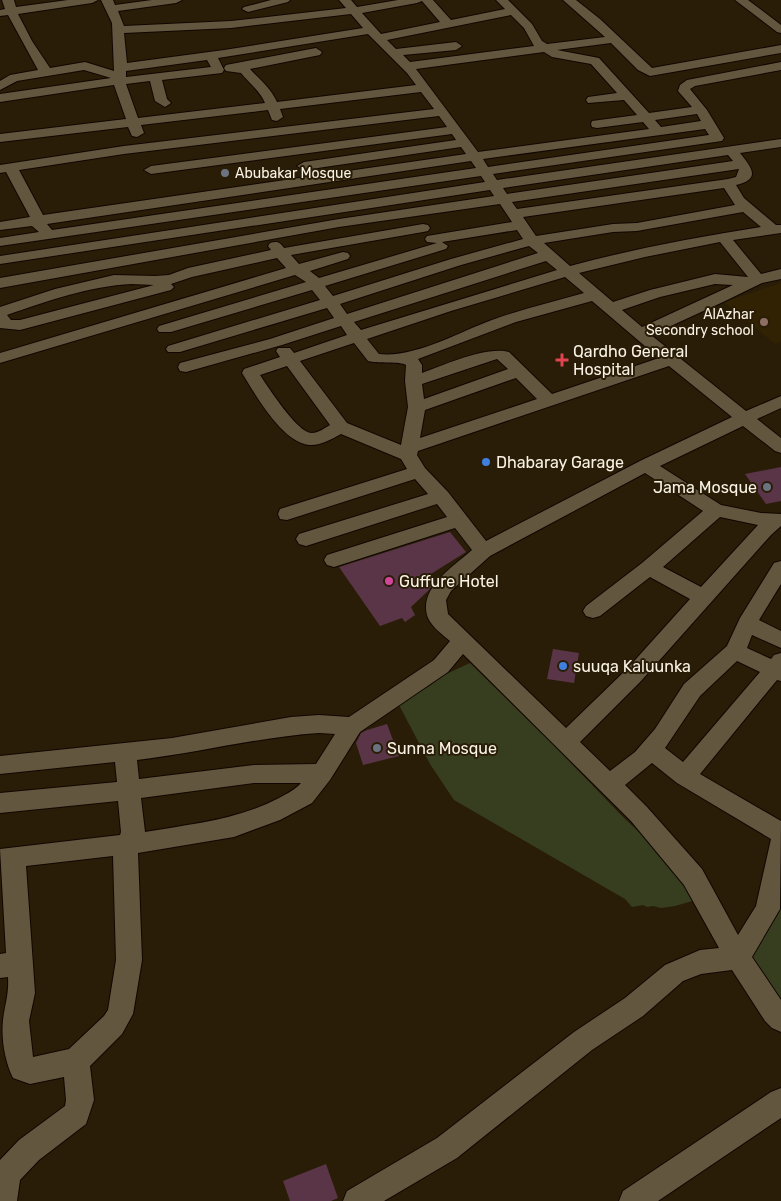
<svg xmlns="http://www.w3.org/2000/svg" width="781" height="1201" viewBox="0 0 781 1201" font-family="Rubik,sans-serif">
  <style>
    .built { fill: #312204 }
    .green { fill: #373e20 }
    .building { fill: #5a3547 }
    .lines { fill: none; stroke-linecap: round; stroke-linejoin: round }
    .minor-casing { stroke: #110700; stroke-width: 2 }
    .minor { fill: #63563f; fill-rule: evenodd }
    .worship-dot { fill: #6b7280; stroke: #291d07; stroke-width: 2 }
    .education-dot { fill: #8d6e63; stroke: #291d07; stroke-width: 2 }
    .health-dot { fill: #e0444e; stroke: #291d07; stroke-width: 2 }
    .shop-dot { fill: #3f7fe0; stroke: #291d07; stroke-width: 2 }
    .hotel-dot { fill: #d1479c; stroke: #291d07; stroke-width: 2 }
    .labels { text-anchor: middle; stroke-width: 4; stroke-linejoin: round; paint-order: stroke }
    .far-poi-label { font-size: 14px; fill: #faf3e5; stroke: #291d07; text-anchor: start }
    .poi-label { font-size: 16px; fill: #faf3e5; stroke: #291d07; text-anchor: start }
  </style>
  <rect width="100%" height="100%" fill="#291d07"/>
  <path class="built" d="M781,283V341L775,344L724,302Z"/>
  <path class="green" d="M470,663L544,735L624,818L652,844L696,900L675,906L661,908L653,906L647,907L643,905L632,907L625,899L454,800L430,764L398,703L429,686L444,675Z
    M781,903V999L769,990L740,955L773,920Z"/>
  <path class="building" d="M781,467V501L766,504L745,474Z
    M450,532L466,552L426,577L433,584L429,590L411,607L415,615L405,622L402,618L380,626L339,567Z
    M553,649L579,653L574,683L547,679Z
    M387,724L399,756L363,765L356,743L361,733L367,730Z
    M326,1164L338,1198L331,1201H290L283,1181Z"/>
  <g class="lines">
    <defs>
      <path id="minor" d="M2,0H14L16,7L68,0H98L92,3L18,14L32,41L50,68L85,62L114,71L112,23L101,0H113L115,5L152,0H182L176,3L118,11L124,26L231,21L346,8L339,0H351L357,7L398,0H433L451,20L505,9L496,0H508L532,24L542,41L547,44L605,37L563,0H576L600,19L652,68L781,45V53L650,76L638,70L611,43L557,50L599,58L649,113L692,107L678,91L680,85L687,80L781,62V70L695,86L690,89L707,110L724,138L722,141L493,174L497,180L781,139V147L740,153C751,167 762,179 736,185L744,198L776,225H781V233L733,240L761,274L781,269V279L762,283L723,302L651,335L746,411L781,396V408L757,419L781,438V453L775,451L743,426L660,466L721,505L761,513L781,514V526L771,535L641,681L580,742L610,771L635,752L655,729L684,684L727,646L740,618L774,563L781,561V584L759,620L781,631V648L752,635L747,648L771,659L774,655L781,653V681L777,680L700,774L781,821L780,909L752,957L781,1000V1032L772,1028L765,1021L732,970L701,974L683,981L643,1016L592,1050L457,1158L384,1201H343L347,1191L437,1138L574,1032L625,998L665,965L700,950L719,948L684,885L631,821L463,654L448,672L360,732L330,780L312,803L280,820L234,837L138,853L142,960L133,1014L122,1034L90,1066L94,1100L86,1124L39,1160L20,1180L17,1201H0V1160L19,1140L65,1106L66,1100L64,1077L30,1084L13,1078C5,1062 1,1039 3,1020C5,1003 9,995 8,977L0,978V954L6,953L0,849L120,835L121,832L118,801L0,813V793L117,782L115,762L0,774V756L172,738L291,717L319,715L349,717L434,660L450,641C443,635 432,627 428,618C417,589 453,567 472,550L455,528L334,567L327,565L324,560L327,555L447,517L437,504L306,546L299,544L296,539L299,534L428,494L415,479L287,520L280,519L278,514L280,509L407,469L401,459L341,434C332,439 320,446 309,445C282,442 255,394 242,373L244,369L280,357L276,351L278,348H290L294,353L347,335L341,326L282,345L186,372L180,371L178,367L180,363L270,339L334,318L327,308L180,352H168L166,349L168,346L320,300L312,290L171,332H159L157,329L159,326L306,282L295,275L0,363V353L286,268L277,258L192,277L171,284L174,287L171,290L20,330L0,328V307L55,289L114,275L155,276L169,275L188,268L271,250L268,246L270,243C277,241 280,242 284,248L423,224L428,225L430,228L428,231L423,232L291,255L299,264L343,252L348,253L350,256L348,259L310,271L319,278L437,243L427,242L425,239L427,236L512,222L500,204L339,227L0,288V278L339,219L494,196L490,190L0,264V256L485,182L481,176L0,246V238L39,232L32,226L0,230V222L30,217L6,172L0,173V165L124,146L434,109L421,92L280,109L283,117L277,121L272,120L268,110L141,125L144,133L137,137L132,136L128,127L0,142V134L126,119L114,85L0,102V94L111,78L84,70L17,81L0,90V81L10,75L38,70L8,15L0,16V10L5,9ZM422,1L440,22L381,34L362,13L417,3ZM351,14L363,28L224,50L127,63L124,33L231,28ZM511,15L524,28L534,46L410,62L403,55L456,50L462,46L456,42L396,49L387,40ZM368,34L407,73L416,85L277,102C271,88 260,80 250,69L320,55L322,52L316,48L226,65L224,68L226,71L241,73C249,83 260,91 265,103L138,118L126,84L150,81L155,101L165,107L171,103L167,99L162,80L222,73L224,70L218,58ZM544,52L552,57L591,64L617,93L588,97L586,100L588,103L624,100L637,115L592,121L591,124L592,127L597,128L643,122L649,129L478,152L416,69ZM207,60L211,67L126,77V71ZM697,114L701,121L661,127L655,120ZM439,116L447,127L151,166L144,170L151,174L452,134L456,140L304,162L297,166L304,170L461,147L466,154L43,215L19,170L124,154ZM705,129L709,135L488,167L483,159ZM728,155L733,161L507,194L503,188ZM471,161L476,168L52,230L47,224ZM739,169L736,177L728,179L517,209L512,202ZM724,188L735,205L637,223L613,224L536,236L523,217ZM743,212L761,227C697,237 633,249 570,266L544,243L613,232L637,231ZM517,230L523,239L451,259L333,296L325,286L446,249L448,246L442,242ZM720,242L748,277L715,274L650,290L613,302L579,273L645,257ZM529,246L538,253L347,314L340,304L461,265ZM546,261L557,270L361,330L354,322ZM565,277L584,293C553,302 522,309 492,320C459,332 415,358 379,354L367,339L451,311ZM132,284L154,285L20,320H11L7,315C48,301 89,286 132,284ZM715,284L733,285L642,327L622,310L660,297ZM592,301L659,358L552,394L509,352C485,346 445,365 422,373V365L418,359L516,322ZM354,343L368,361C379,364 400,361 406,365L405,381L408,407L401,445L347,423L300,361ZM497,359L508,369L424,399L422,384ZM287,366L330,425C325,428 318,433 312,433C298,434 268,387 260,375ZM669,366L732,417L640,461L486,541L448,492L425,468L417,455L418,451ZM516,378L537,399L420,438L425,410ZM645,473L703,511L642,563L586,606L583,611L586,616L593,618L600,616L650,577L690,599L627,669L566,728L448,614L446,600L451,591L490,556ZM720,517L758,525L701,587L663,567ZM737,661L760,672L683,762L665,748L700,696ZM319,733L335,734L316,764L254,765L139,779L137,760C198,753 258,737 319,733ZM652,763L677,783L771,839L756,906L738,935L702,869L647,807L625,785ZM254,783H301C295,790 288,793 279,798C237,820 191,824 145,832L141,798ZM113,856L116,960L108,1010L104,1016L69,1049L33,1057L29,1021L35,993L26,866Z
        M271,0H290L288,2L248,12L242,9L244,7Z
        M735,0H748L781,25V33L777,32Z
        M781,1088V1118L658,1201H619L623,1191L771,1092Z"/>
    </defs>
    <use href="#minor" class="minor-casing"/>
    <use href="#minor" class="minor"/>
  </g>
  <g class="worship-dot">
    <circle cx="225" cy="173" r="5"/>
    <circle cx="767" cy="487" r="5"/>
    <circle cx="377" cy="748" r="5"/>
  </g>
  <circle class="education-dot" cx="764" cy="322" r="5"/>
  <path class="health-dot" d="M559.5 352.5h5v5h5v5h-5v5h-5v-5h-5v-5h5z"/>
  <g class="shop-dot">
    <circle cx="486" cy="462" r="5"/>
    <circle cx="563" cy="666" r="5"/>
  </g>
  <circle class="hotel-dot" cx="389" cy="581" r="5"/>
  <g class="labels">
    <g class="far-poi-label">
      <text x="235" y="178">Abubakar Mosque</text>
      <text x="754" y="319" text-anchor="end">AlAzhar<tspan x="754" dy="16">Secondry school</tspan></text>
    </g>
    <g class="poi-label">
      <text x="573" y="357">Qardho General<tspan x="573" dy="18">Hospital</tspan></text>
      <text x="496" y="468">Dhabaray Garage</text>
      <text x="757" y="493" text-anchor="end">Jama Mosque</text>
      <text x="399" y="587">Guffure Hotel</text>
      <text x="573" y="672">suuqa Kaluunka</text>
      <text x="387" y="754">Sunna Mosque</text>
    </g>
  </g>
</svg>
